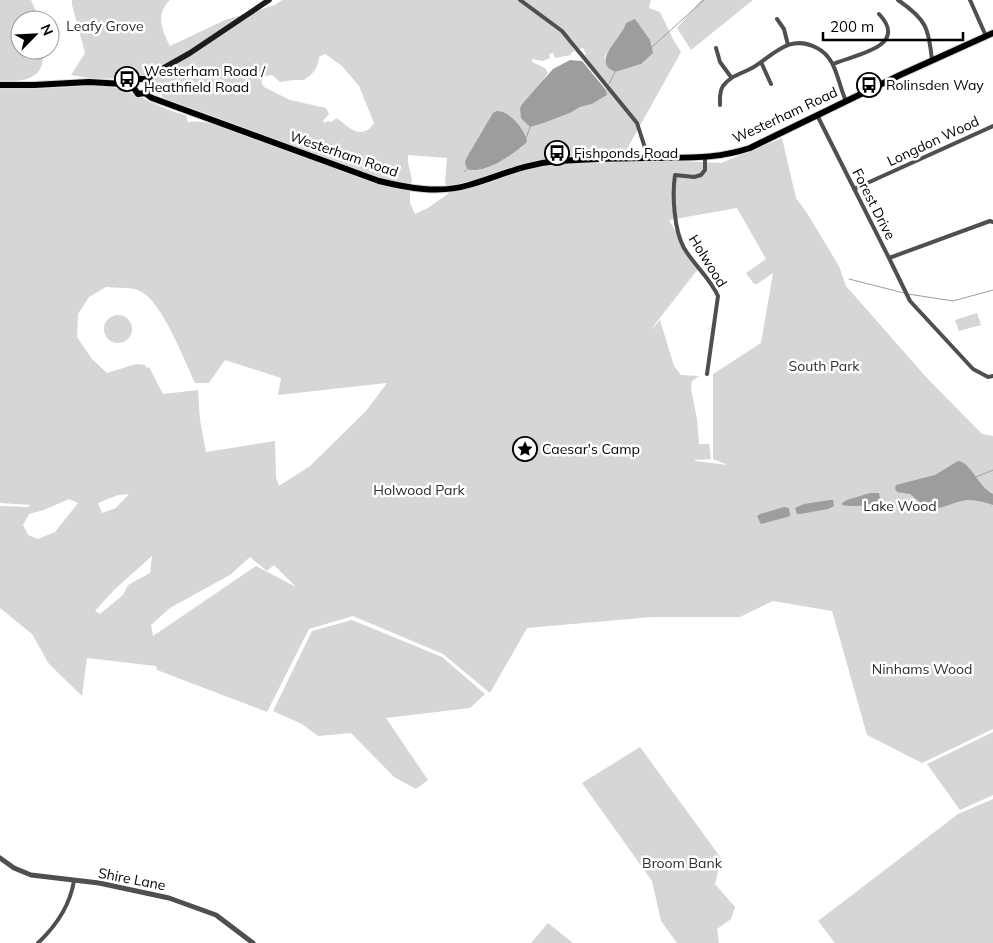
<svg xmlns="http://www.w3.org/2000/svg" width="993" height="943" viewBox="0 0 993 943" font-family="Mulish,sans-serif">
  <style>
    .green { fill: #d6d6d6; fill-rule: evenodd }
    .water { fill: #9d9d9d }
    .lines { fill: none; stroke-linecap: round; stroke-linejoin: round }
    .stream { stroke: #9d9d9d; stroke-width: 1 }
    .primary-casing { stroke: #dbdbdb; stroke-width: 8 }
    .minor { stroke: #4f4f4f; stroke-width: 4 }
    .tertiary { stroke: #4f4f4f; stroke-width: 5 }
    .secondary { stroke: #1c1c1c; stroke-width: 5.5 }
    .primary { stroke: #000; stroke-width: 6 }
    .labels { text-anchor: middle; stroke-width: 5; stroke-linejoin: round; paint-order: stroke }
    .park-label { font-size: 14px; fill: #2d2d2d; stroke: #fff }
    .poi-label { font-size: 14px; fill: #000; stroke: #fff; text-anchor: start }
    .street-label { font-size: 14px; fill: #000; stroke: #fff }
  </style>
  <rect width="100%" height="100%" fill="#fff"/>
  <path class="green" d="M0,0H31L40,20H20V50L43,59C41,81 19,82 0,81Z
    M72,0H170C155,14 162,30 170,46L225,20L275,5L282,0H651L649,8L660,12L673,39L681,52L622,158L721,163L782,138L796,198L807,213L839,266L846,286L927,378L982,434L993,436V729L922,763L867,735L832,611L773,601L740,617H652L527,628L490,693L443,654L353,616L309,629L267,712L157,670L156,666L87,658L82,696L49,664L32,634L0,608V506L27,507L31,505L0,503V89C18,89 36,89 54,88C72,87 92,84 111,87C138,92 160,110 186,115L188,122C210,119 233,132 253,139L257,132L163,98L156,84L148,77L94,79L71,75L85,53L72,5ZM625,29L641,64L615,72C610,70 603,62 605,56C607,52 621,34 625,29ZM571,38L579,49L583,48L586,54L584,56L610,86L606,90L607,95L592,104L580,107L570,113L541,124L530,127L523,103L539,86L548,73L545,68L532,62V59L543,61L550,58L549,54L553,53L555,58L571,55L572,52H575L568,40ZM325,54L342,66L359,86L374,123C362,141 349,128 337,118L331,122L328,121L325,123L323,121L329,114L326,108L290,100L264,87L261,82L265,76L272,75L280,82L293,80H304C312,75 319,67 319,57ZM487,125L522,147L487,168L472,171L467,157ZM408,155L447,158L445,183L449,193L428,208L415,214L410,203V186L412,180L408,162ZM737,208L766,259L746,273L754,284H757L773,273L761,343L713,374V459L728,465L695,461V460L711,459L709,444H699L697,419L691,389L692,381L699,376L681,375L674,366L660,320L649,332L698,269L669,220ZM106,287C115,288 133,287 140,291C162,301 184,360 195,383H209L225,360L281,378L278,395L387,383L366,411L310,466L279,486L276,477L275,441L206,452L200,420L198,390L163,394L149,367L147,368L145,365L136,364L107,373L92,359L77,337L78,314L89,297ZM129,494L116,508L102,513L98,503L118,495ZM69,499L78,503L55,532L38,539L28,535L23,525L29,514L44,510ZM152,556L150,573L128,585L123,595L100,614L95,611L115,589ZM250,557L267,571L274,565L296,587L256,566L153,636L151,625L170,608L230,575Z
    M701,0H753L691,50L677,28Z
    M977,313L981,325L959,331L955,320Z
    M104 329a14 14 0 1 1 28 0a14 14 0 1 1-28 0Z
    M352,620L442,657L485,694L470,708L386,718L428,780L416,789L394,777L351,733L318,736L302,724L273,711L312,631Z
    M993,732V795L960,810L927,764Z
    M640,747L721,858L715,884L735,907L731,919L717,929L719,943H677L661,921L652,881L582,783Z
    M993,799V943H835L818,921L958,814Z
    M548,923L573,943H531Z"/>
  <path class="water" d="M635,19L650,40L653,53L641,64L615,72C590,61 622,39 626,23Z
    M570,60L582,61L606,90L607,95L592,104L580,107L570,113L541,124L530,127L521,118L520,108L523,103L553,69Z
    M497,111C509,110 526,131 527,142C515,153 484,176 467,169L465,162L467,157L493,113Z
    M958,461C971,462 978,487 993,494V505C962,495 963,502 935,509L922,504L910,494L897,492L895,488L896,485L935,475Z
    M870,493H879L880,498L879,501C867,506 855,507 842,505V503L847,500Z
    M830,500H833L834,506L828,509L800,514H797L795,508L804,504Z
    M784,507L789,508L790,516L787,517L761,524L757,516L760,514Z"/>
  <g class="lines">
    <path class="stream" d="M652,47L704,0
      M609,84L615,72
      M526,138L530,127
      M464,172L467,169
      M849,279L904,293
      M908,294L953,301L993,290
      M976,477L993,470"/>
    <defs>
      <path id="primary" d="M0,85H34L89,82L123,84L133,87L138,94L145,93L152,98L379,181C408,188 439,194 469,185C500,176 523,164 557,161C587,159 618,158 648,158C685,157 714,160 750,148L900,75L993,33
        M133,87L134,83L138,79H145L149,86L145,93"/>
    </defs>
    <use href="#primary" class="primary-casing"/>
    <path class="minor" d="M520,0L562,31L637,123L646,151L647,158
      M898,0C926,19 929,28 932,61
      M970,0L986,36
      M777,19L784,29L788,45
      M716,48L720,62L731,77
      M761,62L771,84
      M833,64C854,55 910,47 879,14
      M720,105C720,99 719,92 723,86C730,76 741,74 752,68C773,56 789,33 817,48C837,58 837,82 846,101
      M817,115L889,258L990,221L993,222
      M705,158V170L701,175L694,177L675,175C672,195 674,230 684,248C694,265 710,278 718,296L707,374
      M854,189L993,126
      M889,258L910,301L973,369L988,377L993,376
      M38,943C56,926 70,905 74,881"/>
    <path class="tertiary" d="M0,858L14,868L31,875L99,883L169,898L216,915L253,943"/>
    <path class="secondary" d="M147,81L153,74L190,53L269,0"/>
    <use href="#primary" class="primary"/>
  </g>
  <defs>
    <symbol id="bus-ring" viewBox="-11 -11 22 22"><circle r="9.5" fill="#fff" stroke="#000" stroke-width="1.5"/><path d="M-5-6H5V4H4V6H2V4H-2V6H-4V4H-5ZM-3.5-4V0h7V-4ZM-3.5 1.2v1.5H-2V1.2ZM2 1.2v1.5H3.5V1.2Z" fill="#000"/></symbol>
    <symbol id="sight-ring" viewBox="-11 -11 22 22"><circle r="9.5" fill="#fff" stroke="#000" stroke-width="1.5"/><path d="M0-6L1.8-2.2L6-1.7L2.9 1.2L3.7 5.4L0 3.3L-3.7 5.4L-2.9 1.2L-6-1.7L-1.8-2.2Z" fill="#000"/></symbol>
  </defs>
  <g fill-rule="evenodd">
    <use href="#bus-ring" x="113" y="65" width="28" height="28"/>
    <use href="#bus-ring" x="855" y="71" width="28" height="28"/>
    <use href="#bus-ring" x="543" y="139" width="28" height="28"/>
    <use href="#sight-ring" x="511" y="435" width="28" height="28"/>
  </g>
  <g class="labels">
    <g class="park-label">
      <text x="105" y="31">Leafy Grove</text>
      <text x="824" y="371">South Park</text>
      <text x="419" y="495">Holwood Park</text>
      <text x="900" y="511">Lake Wood</text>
      <text x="922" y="674">Ninhams Wood</text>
      <text x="682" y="868">Broom Bank</text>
    </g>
    <g class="poi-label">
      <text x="144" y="76">Westerham Road /<tspan x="144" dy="16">Heathfield Road</tspan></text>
      <text x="886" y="90">Rolinsden Way</text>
      <text x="574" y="158">Fishponds Road</text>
      <text x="542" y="454">Caesar's Camp</text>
    </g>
    <g class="street-label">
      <text transform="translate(785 115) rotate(-25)" y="5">Westerham Road</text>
      <text transform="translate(933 141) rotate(-25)" y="5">Longdon Wood</text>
      <text transform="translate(344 154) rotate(19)" y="5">Westerham Road</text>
      <text transform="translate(874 204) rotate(63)" y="5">Forest Drive</text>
      <text transform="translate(708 261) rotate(58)" y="5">Holwood</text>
      <text transform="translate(132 879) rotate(11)" y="5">Shire Lane</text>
    </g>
  </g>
  <g transform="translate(35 35) rotate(66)"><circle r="24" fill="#ffffff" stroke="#999999"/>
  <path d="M0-4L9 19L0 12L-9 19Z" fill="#000000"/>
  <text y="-8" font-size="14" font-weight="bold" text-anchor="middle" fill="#000000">N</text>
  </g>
  <path d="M823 32v8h140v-8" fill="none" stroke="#000000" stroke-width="2.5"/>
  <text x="830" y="32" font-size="15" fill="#000000" stroke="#ffffff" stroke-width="4" paint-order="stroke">200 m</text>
</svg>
